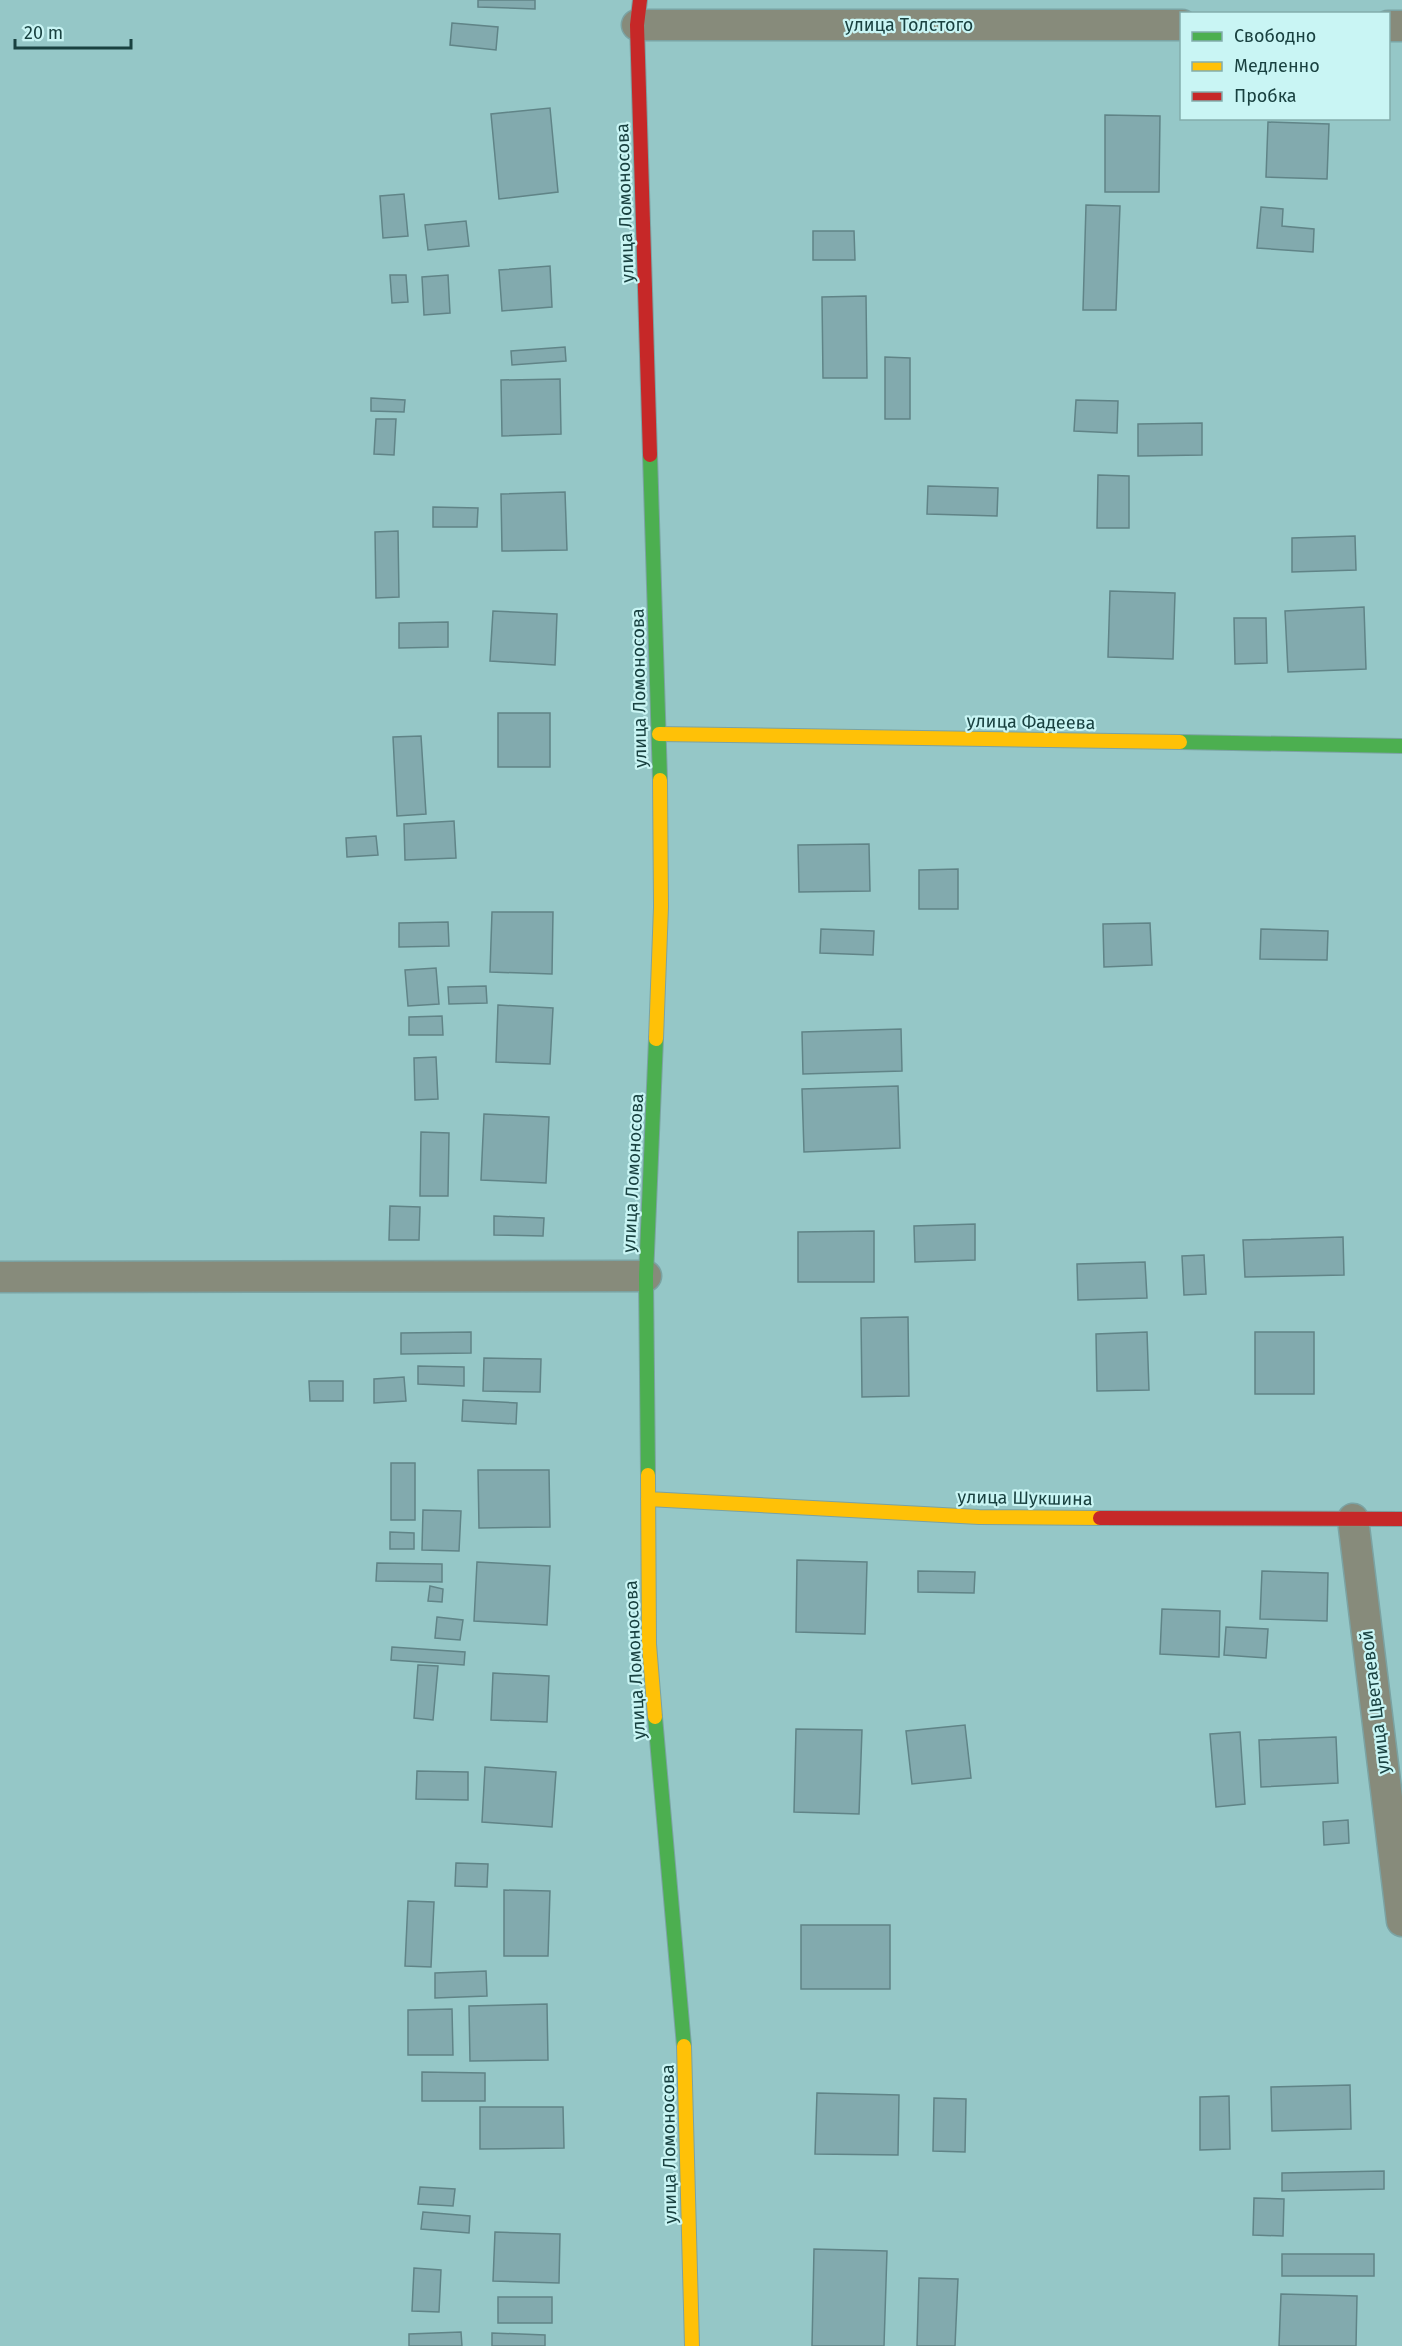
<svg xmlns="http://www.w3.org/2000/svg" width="1402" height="2346" viewBox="0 0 1402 2346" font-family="'Fira Sans',sans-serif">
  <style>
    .building { fill: #82aaae; stroke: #608487; stroke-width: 1.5 }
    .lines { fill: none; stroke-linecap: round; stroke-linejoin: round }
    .street-casing { stroke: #7ba3a3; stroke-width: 33 }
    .fast-casing { stroke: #7ba3a3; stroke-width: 16 }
    .slow-casing { stroke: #7ba3a3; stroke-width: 16 }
    .jam-casing { stroke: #7ba3a3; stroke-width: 16 }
    .street { stroke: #878b7b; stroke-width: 30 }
    .fast { stroke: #4caf50; stroke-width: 14 }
    .slow { stroke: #ffc107; stroke-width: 14 }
    .jam { stroke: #c62828; stroke-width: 14 }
    .labels { text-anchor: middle; stroke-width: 4.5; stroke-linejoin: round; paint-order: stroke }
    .street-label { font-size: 18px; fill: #194140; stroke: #c9f5f4 }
  </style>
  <rect width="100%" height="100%" fill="#95c7c7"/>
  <path class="building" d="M478,0H535V9L478,7Z
    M452,23L498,27L496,50L450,45Z
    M550,108L558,192L499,199L491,114Z
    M1105,115L1160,116L1159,192H1105Z
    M1268,122L1329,124L1327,179L1266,177Z
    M404,194L408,236L383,238L380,196Z
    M1086,205L1120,206L1116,310H1083Z
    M1261,207L1283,209L1282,226L1314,229L1313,252L1257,248Z
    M466,221L469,246L428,250L425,225Z
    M813,231H854L855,260H813Z
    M550,266L552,307L502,311L499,270Z
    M390,275H406L408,302L392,303Z
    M448,275L450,313L424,315L422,277Z
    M866,296L867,378H823L822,297Z
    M565,347L566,361L512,365L511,351Z
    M885,357L910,358V419H885Z
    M560,379L561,434L502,436L501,380Z
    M371,398L405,400L404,412L371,411Z
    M1076,400L1118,401L1117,433L1074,431Z
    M376,419H396L394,455L374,454Z
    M1202,423V455L1138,456V424Z
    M1098,475L1129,476V528H1097Z
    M928,486L998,488L997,516L927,514Z
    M565,492L567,550L502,551L501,494Z
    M433,507L478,508L477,527H433Z
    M398,531L399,597L376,598L375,532Z
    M1355,536L1356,570L1292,572V538Z
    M1110,591L1175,593L1173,659L1108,657Z
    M1364,607L1366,669L1288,672L1285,611Z
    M493,611L557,614L555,665L490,661Z
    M1234,618H1266L1267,663L1235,664Z
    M448,622V647L399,648V623Z
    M498,713H550V767H498Z
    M421,736L426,814L397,816L393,737Z
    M454,821L456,858L405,860L404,824Z
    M376,836L378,855L347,857L346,838Z
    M869,844L870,891L799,892L798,845Z
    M958,869V909H919V870Z
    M492,912H553L552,974L490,972Z
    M448,922L449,946L399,947V923Z
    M1150,923L1152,965L1104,967L1103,924Z
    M821,929L874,931L873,955L820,953Z
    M1261,929L1328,931L1327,960L1260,959Z
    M436,968L439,1004L408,1006L405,970Z
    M486,986L487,1003L449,1004L448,987Z
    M498,1005L553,1008L550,1064L496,1062Z
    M442,1016L443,1035H409V1017Z
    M901,1029L902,1071L803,1074L802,1032Z
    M436,1057L438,1099L415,1100L414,1058Z
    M898,1086L900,1148L804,1152L802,1089Z
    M484,1114L549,1117L546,1183L481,1180Z
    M421,1132L449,1133L448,1196H420Z
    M390,1206L420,1207L419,1240H389Z
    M494,1216L544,1218L543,1236L494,1235Z
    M975,1224V1260L915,1262L914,1226Z
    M874,1231V1282H798V1232Z
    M1343,1237L1344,1275L1245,1277L1243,1240Z
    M1204,1255L1206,1294L1184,1295L1182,1256Z
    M1145,1262L1147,1298L1078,1300L1077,1264Z
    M908,1317L909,1396L862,1397L861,1318Z
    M471,1332V1353L401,1354V1333Z
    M1147,1332L1149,1390L1097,1391L1096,1334Z
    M1255,1332H1314V1394H1255Z
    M484,1358L541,1359L540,1392L483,1391Z
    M418,1366L464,1367V1386L418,1384Z
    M404,1377L406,1401L374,1403V1379Z
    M309,1381H343V1401H310Z
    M463,1400L517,1403L516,1424L462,1421Z
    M391,1463H415V1520H391Z
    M478,1470H549L550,1527L479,1528Z
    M423,1510L461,1511L459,1551L422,1550Z
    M390,1532L414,1533V1549H390Z
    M797,1560L867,1562L865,1634L796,1632Z
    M477,1562L550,1566L547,1625L474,1621Z
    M377,1563L442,1564V1582L376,1581Z
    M918,1571L975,1572L974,1593L918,1592Z
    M1262,1571L1328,1573L1327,1621L1260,1619Z
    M430,1586L443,1589L442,1602L428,1601Z
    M1162,1609L1220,1611L1219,1657L1160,1654Z
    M437,1617L463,1620L460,1640L435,1638Z
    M1226,1627L1268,1629L1266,1658L1224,1655Z
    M392,1647L465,1652L464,1665L391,1660Z
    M418,1665L438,1666L433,1720L414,1718Z
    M493,1673L549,1676L547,1722L491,1720Z
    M965,1725L971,1778L912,1784L906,1731Z
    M796,1729L862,1730L859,1814L794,1812Z
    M1240,1732L1245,1804L1216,1807L1210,1734Z
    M1336,1737L1338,1783L1261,1787L1259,1740Z
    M485,1767L556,1772L552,1827L482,1822Z
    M417,1771L468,1772V1800L416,1799Z
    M1348,1820L1349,1843L1324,1845L1323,1822Z
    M456,1863L488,1864L487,1887L455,1886Z
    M504,1890L550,1891L548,1956H504Z
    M408,1901L434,1902L431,1967L405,1966Z
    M801,1925H890V1989H801Z
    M486,1971L487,1996L435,1998V1973Z
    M547,2004L548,2060L470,2061L469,2006Z
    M452,2009L453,2055H408V2010Z
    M422,2072L485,2073V2101H422Z
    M1350,2085L1351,2129L1272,2131L1271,2087Z
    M817,2093L899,2095L898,2155L815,2154Z
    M1229,2096L1230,2149L1200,2150V2097Z
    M934,2098L966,2099L965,2152L933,2151Z
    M480,2107H563L564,2148L480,2149Z
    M1384,2171V2189L1282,2191V2173Z
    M420,2187L455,2189L453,2206L418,2204Z
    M1254,2198L1284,2199L1283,2236L1253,2235Z
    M423,2212L470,2216L469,2233L421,2229Z
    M495,2232L560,2234L559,2283L493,2281Z
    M814,2249L887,2251L884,2346H812Z
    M1282,2254H1374V2276H1282Z
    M414,2268L441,2270L439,2312L412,2311Z
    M919,2278L958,2279L955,2346H917Z
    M1281,2294L1357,2296L1356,2346H1279Z
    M498,2297H552V2323H498Z
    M461,2332L462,2346H409V2334Z
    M492,2333L545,2335V2346H492Z"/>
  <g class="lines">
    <defs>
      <path id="street" d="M637,25H1182
        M1388,26H1402
        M0,1277L646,1276
        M1353,1519L1402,1921"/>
      <path id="fast" d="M650,455L660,780
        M1180,742L1402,746
        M648,1475L646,1276L656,1039
        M655,1717L684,2046"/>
      <path id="slow" d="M659,734L1180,742
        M656,1039L661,907L660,780
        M648,1475L649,1644L655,1717
        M648,1499L979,1517L1100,1518
        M684,2046L692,2346"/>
      <path id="jam" d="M640,0L637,25L650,455
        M1100,1518L1402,1519"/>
    </defs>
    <use href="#street" class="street-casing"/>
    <use href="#fast" class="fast-casing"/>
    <use href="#slow" class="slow-casing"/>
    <use href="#jam" class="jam-casing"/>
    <use href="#street" class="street"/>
    <use href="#fast" class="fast"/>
    <use href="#slow" class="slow"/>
    <use href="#jam" class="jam"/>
  </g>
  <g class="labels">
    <g class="street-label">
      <text x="909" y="31">улица Толстого</text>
      <text transform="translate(625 203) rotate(-92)" y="6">улица Ломоносова</text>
      <text transform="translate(639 688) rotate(-91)" y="6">улица Ломоносова</text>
      <text transform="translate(1031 722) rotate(1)" y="6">улица Фадеева</text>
      <text transform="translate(633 1173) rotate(-87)" y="6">улица Ломоносова</text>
      <text transform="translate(1025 1498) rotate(1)" y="6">улица Шукшина</text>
      <text transform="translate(635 1660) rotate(-93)" y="6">улица Ломоносова</text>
      <text transform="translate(1375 1702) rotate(-97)" y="6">улица Цветаевой</text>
      <text transform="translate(669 2144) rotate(-91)" y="6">улица Ломоносова</text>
    </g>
  </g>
  <rect x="1180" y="12" width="210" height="108" fill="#c9f5f4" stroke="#83adac" stroke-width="1.5"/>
  <rect x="1192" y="32" width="30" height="9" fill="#4caf50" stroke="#83adac" stroke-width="1.5"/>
  <text x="1234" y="42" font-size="18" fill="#194140">Свободно</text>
  <rect x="1192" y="62" width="30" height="9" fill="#ffc107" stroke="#83adac" stroke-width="1.5"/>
  <text x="1234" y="72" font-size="18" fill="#194140">Медленно</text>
  <rect x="1192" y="92" width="30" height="9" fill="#c62828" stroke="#83adac" stroke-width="1.5"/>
  <text x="1234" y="102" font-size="18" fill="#194140">Пробка</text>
  <path d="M15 39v9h116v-9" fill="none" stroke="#194140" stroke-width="3"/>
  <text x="24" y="39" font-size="18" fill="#194140" stroke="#c9f5f4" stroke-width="4.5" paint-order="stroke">20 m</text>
</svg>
